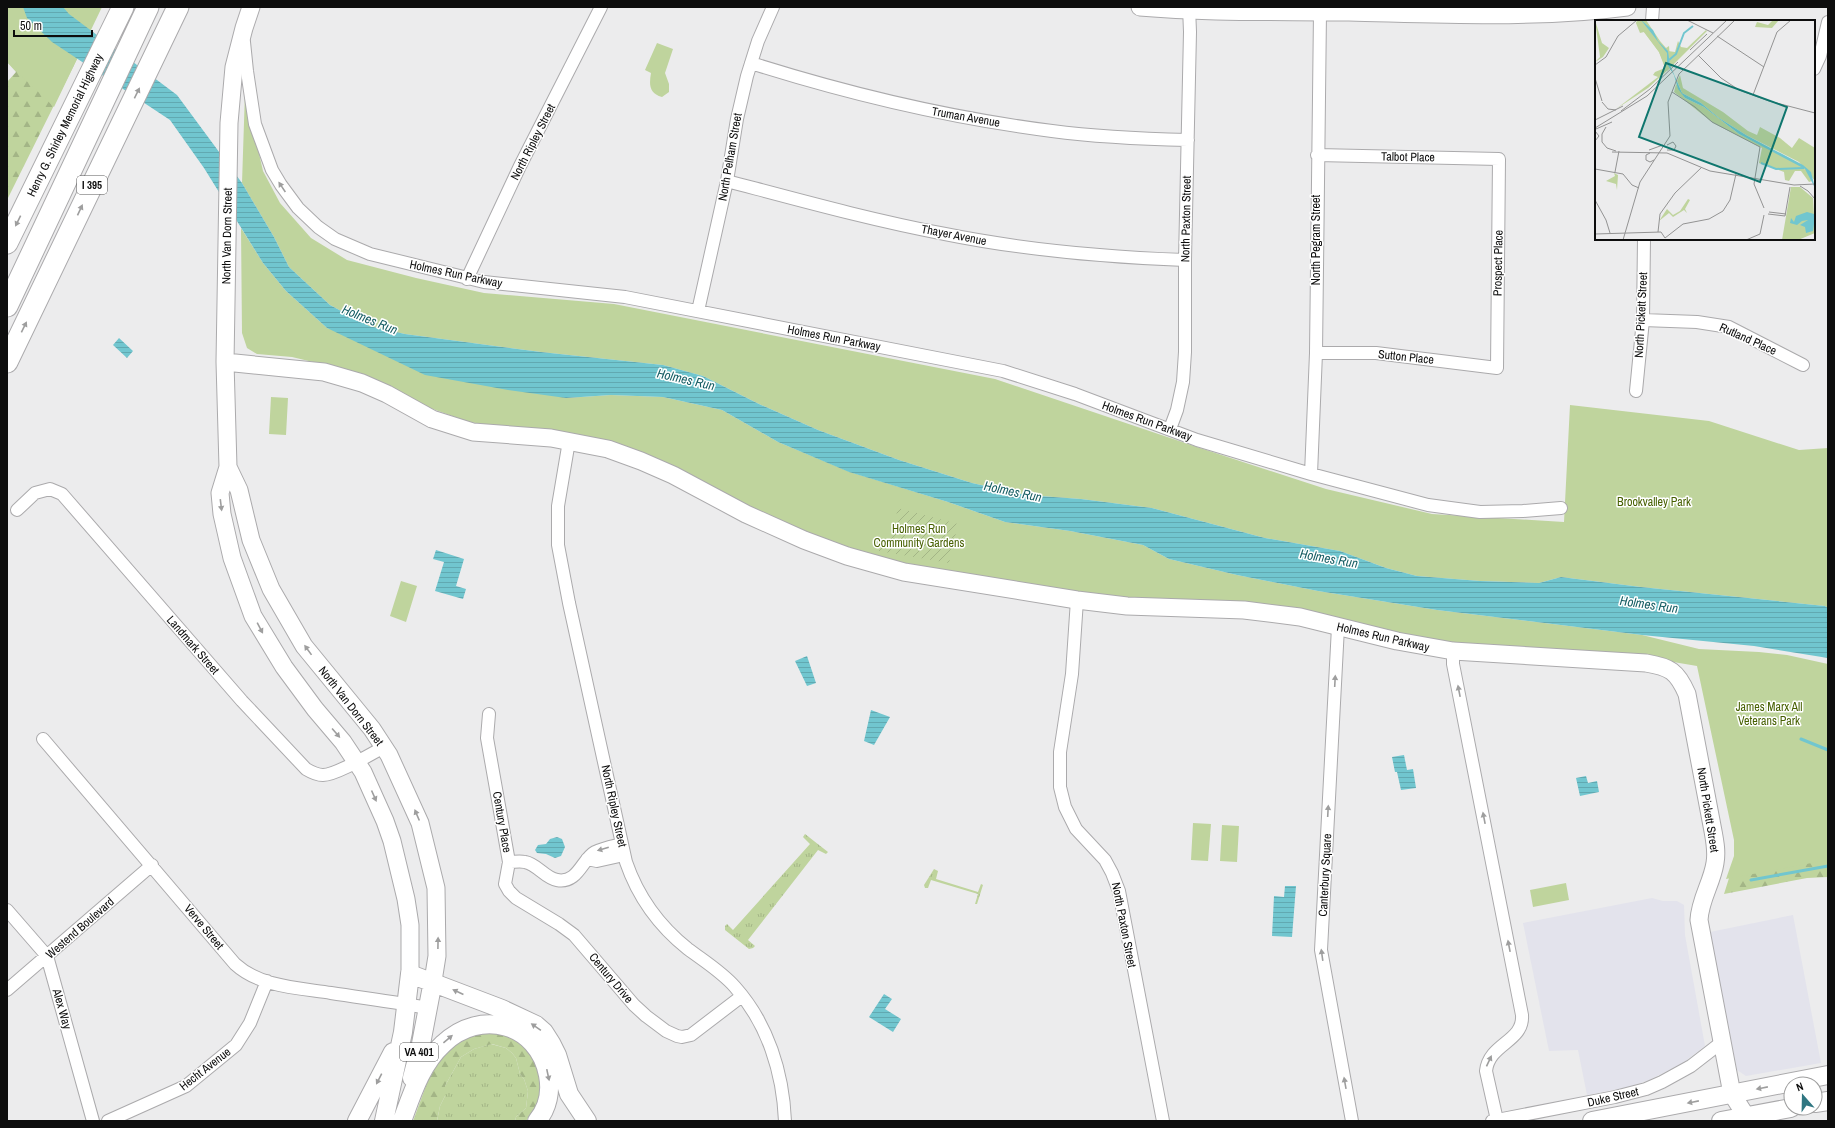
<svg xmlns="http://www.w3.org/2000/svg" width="1835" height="1128" viewBox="0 0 1835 1128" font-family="'Archivo Narrow',sans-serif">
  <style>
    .built { fill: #e3e3ec }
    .grass { fill: url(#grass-tufts) }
    .forest { fill: url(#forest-firs) }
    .park { fill: #bfd49d }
    .garden { fill: url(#garden-furrows) }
    .water { fill: url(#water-rules) }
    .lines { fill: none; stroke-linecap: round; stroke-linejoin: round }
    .stream { stroke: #71c6cf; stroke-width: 3 }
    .street-casing { stroke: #abaaac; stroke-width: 14 }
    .secondary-casing { stroke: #abaaac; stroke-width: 19 }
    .primary-casing { stroke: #abaaac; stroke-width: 20 }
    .highway-casing { stroke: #abaaac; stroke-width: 23 }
    .street { stroke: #fff; stroke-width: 12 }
    .secondary { stroke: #fff; stroke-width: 17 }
    .primary { stroke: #fff; stroke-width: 18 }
    .highway { stroke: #fff; stroke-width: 21 }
    .oneway { fill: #9e9e9e }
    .labels { text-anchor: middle; stroke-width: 3; stroke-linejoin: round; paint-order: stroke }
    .shield { fill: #fff; stroke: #565656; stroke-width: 1 }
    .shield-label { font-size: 11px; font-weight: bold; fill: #0d0d0d }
    .street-label { font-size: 12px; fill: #0d0d0d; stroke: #fff }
    .park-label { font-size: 12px; fill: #476002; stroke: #fff }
    .water-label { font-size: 13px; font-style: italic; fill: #155d63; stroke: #fff }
    .inset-river { fill: none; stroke: #71c6cf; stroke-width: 2 }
    .inset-road { fill: none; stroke: #939393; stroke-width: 1 }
    .view { fill: #0f766e; fill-opacity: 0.15; stroke: #0f766e; stroke-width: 2 }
    .inset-edge { fill: none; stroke: #0d0d0d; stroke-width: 2 }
  </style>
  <defs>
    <pattern id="grass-tufts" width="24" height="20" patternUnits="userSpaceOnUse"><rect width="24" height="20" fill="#bfd49d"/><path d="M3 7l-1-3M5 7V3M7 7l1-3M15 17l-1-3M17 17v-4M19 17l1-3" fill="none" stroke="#a3b586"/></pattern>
    <pattern id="forest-firs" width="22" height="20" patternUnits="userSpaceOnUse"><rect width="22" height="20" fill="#bfd49d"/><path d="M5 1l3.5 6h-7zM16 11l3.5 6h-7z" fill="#a3b586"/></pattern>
    <pattern id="garden-furrows" width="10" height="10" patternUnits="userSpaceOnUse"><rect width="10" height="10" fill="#bfd49d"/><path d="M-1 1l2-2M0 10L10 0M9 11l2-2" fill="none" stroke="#a3b586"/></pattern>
    <pattern id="water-rules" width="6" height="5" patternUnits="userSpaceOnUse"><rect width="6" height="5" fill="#71c6cf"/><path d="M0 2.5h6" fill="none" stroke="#61a9b1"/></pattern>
  </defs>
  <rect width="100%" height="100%" fill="#ececed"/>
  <path class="built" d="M1652,898L1663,901H1677L1684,905L1685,935L1705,1046L1683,1063L1649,1080L1629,1087L1587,1095L1578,1050L1549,1051L1523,923Z
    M1793,915L1821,1063L1746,1076L1737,1070L1710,932Z"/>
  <path class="grass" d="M805,834L828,852L826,854L818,850L748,940L755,946L753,948L749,949L725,930V926L727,924L733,930L810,844L803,837Z
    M934,869L938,871L936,879L978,892L981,884L983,885L977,904H975L978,894L931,880L928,888H925L924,885Z
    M491,1044L506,1048L512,1053L516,1058L520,1074L524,1079L528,1091L526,1108L516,1117L515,1121H437L440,1106L445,1096V1086L461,1057L474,1049Z"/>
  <path class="forest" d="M7,7L52,42L77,59L7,200V82L16,72L7,62Z
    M1828,712V877L1807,878L1724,894L1735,859Z
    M501,1030L530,1048L541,1080L539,1097L536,1106L526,1121H515L516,1117L526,1108L528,1091L524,1079L520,1074L516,1058L512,1053L506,1048L492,1044L474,1049L461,1057L445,1086V1096L440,1106L437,1121H413L431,1072L458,1038Z"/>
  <path class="park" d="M7,7H102L54,107L7,62Z
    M657,43L673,49L665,73L669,84V92L662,97C649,93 649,85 651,73L645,70Z
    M245,92L263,171L280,203L311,238L347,260L416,278L484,293L614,304L995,379L1197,447L1326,489L1432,514L1564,522L1570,405L1709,421L1799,450L1828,448V608L1825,606L1641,587L1561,577L1539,583L1480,581L1417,576L1386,568L1340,551L1265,538L1152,508L1081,499L1026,495L972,483L899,460L818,430L759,404L703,376L663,365L541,352L405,334L369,326L330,305L289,267L274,237L242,183Z
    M241,228L263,263L286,291L327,328L566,398L611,395L663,397L722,410L778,442L850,472L948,502L1005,522L1070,531L1143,545L1169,559L1237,575L1318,591L1437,610L1642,635L1699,649L1759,652L1787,655L1828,664V860L1726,879L1734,856V840L1697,666L1632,655L1455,644L1396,635L1309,611L1275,606L1130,600L925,568L864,553L799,533L689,475L511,428L469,422L430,408L392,387L359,373L292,357L257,354L247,348L242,333Z
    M271,397L288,398L286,435L269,434Z
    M401,581L417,586L406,622L390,616Z
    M1193,823L1211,824L1208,861L1191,860Z
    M1222,825L1239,826L1237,862L1220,861Z
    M1566,883L1569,900L1533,907L1530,890Z"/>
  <path class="garden" d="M898,508L958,524L949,563L879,551L881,539L890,541Z"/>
  <path class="water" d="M23,7H63L69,14L177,95L242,183L274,237L289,267L330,305L369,326L405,334L541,352L663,365L703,376L759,404L818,430L899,460L972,483L1026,495L1081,499L1152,508L1265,538L1340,551L1386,568L1417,576L1480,581L1539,583L1561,577L1641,587L1825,606L1828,608V658L1754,646L1642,635L1437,610L1318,591L1237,575L1169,559L1143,545L1070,531L1005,522L948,502L849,472L778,442L722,410L663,397L611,395L566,398L508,390L425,375L327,328L286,291L263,263L204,168L170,120L52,42L27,18Z
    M119,338L133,351L127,358L113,345Z
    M436,550L464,559L456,586L466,589L463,599L435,591L444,562L433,559Z
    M807,656L816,683L807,686L795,661Z
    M871,710L890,717L874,745L864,741Z
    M1404,755L1407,770L1413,769L1416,788L1401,790L1397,772H1395L1392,757Z
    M1586,776L1588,783L1597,781L1599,792L1580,796L1576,778Z
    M557,837L562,839L565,847L561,856L555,858L546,854L537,853L535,850L538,845L546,844L550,839Z
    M1285,886H1296L1292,937L1272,936L1274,896L1284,897Z
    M884,994L892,999L885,1009L901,1019L893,1032L869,1017Z"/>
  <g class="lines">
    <path class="stream" d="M1801,739L1828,750
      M1751,880L1828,866"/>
    <defs>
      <path id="street" d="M1652,21L1653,7
        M244,42L247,71L255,124L272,170L281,185L298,208L318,227L335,239L370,254L484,282L625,297L1003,371L1075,394L1197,440L1311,474L1428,505L1480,512L1523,511L1561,508
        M751,63C849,94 950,118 1052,131C1097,137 1143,139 1188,140
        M1814,69L1820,56L1828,22
        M727,181C799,200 871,220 945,234C1024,250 1105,257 1185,260
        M467,279L520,166L601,7
        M698,311L727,181L737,119L747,76L758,41L773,7
        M1643,320L1697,322L1729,327L1803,365
        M1316,353H1376L1497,368L1499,159L1317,155
        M1636,391L1643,320L1644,239
        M1170,429L1177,410L1183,382L1185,352V260L1190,32L1189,7
        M569,441L558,506V545L569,603L626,862C638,897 659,926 688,949C704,961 722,972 735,987C768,1024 783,1073 785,1121
        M1311,474L1316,353L1320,12
        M17,510L35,493L50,489L62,494L242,701L306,769C311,772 316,775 323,775C336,775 371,754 384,747
        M1077,600L1072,674L1060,752V787L1065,807L1076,829L1105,860L1112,873L1119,891L1163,1121
        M1338,627L1321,950L1352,1121
        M1453,651V664L1522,1015C1524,1042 1489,1043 1486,1071L1497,1120
        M489,714L487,738L509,862L505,884L509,891L516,898L559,924L574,935L634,1005L646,1016L666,1031L677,1036L682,1037L691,1035L742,996
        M43,739L235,964C260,987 299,988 331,993C363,998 396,1002 428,1008
        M587,859L597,861L624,855
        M509,862C514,862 520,861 525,862C537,864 545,878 557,880C578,884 582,859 595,852C603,848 614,846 622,844
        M7,910L47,956L93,1121
        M7,990L152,865
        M108,1121L186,1086L236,1045L250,1023L267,981
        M1492,1121L1615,1097L1646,1089L1662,1082L1691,1066L1722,1042"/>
      <path id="secondary" d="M251,7L244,28L234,67L229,123L225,362L228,467L220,493L222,514L232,558L253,616L284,667L315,709L343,742L363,772L385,821L392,841L406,899L410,925V974
        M1140,7C1210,13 1280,11 1349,12C1440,14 1537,19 1627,7
        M225,362L324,372L362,383L387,394L432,419L473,432L551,438L608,449L641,461L673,475L746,514L804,540L847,556L904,572L1077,600L1127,606L1244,610L1300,617L1397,641L1453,651L1646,663C1670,667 1677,671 1687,694L1713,831C1715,842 1717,852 1715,863C1712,883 1700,899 1699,920L1732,1094L1746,1116L1747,1121
        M228,467L239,490L251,540L271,589L304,646L372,729L389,755L420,823L436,888L437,956L433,981"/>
      <path id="primary" d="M412,1078L421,1044L433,981
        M1815,1103L1828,1101
        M357,1121L393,1052
        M384,1121L403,1032L410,974L502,1009L536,1025L544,1032L551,1043L557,1055L569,1094L587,1121
        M402,1121C412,1094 421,1064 443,1044C480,1008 538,1023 548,1075C551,1091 548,1108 537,1121
        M1592,1121L1828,1075
        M1721,1121L1791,1108"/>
      <path id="highway" d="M7,243L123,7
        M7,306L148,7
        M7,362L178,7"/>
    </defs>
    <use href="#street" class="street-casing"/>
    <use href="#secondary" class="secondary-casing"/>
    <use href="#primary" class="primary-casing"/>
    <use href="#highway" class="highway-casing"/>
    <use href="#street" class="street"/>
    <use href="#secondary" class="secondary"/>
    <use href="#primary" class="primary"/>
    <use href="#highway" class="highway"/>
  </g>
  <defs><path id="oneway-solid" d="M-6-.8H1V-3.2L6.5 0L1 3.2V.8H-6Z"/></defs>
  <g class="oneway">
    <use href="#oneway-solid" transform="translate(137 93) rotate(-64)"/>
    <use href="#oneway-solid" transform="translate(282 187) rotate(-124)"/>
    <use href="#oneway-solid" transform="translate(80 210) rotate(-65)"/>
    <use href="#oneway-solid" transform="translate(18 221) rotate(116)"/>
    <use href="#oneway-solid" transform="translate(24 327) rotate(-64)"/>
    <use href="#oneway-solid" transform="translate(221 505) rotate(83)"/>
    <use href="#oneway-solid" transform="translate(260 628) rotate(62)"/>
    <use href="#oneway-solid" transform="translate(308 650) rotate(-126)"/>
    <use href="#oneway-solid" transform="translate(1335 681) rotate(-87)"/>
    <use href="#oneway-solid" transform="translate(1459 691) rotate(-101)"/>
    <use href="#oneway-solid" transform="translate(336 733) rotate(49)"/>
    <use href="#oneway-solid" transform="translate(374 796) rotate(66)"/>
    <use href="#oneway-solid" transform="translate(1328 811) rotate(-87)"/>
    <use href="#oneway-solid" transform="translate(417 815) rotate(-113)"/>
    <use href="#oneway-solid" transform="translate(1484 818) rotate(-101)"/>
    <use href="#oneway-solid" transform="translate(603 849) rotate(164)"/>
    <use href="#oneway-solid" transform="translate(438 943) rotate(-89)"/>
    <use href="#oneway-solid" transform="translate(1509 946) rotate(-101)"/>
    <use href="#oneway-solid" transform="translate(1322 955) rotate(-98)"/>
    <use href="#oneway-solid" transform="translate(458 992) rotate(-155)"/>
    <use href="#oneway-solid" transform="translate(536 1027) rotate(-145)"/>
    <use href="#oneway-solid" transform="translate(448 1039) rotate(-40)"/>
    <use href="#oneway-solid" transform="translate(1489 1061) rotate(-65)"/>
    <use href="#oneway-solid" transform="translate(548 1075) rotate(78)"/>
    <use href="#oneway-solid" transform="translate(379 1079) rotate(117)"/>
    <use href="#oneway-solid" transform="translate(1345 1083) rotate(-100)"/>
    <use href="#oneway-solid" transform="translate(1762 1088) rotate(169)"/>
    <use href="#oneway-solid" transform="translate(1693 1102) rotate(169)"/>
  </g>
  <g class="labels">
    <g class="shield">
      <rect x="77" y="176" width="30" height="18" rx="3"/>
      <rect x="400" y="1043" width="38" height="18" rx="3"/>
    </g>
    <g class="shield-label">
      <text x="92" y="189">I 395</text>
      <text x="419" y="1056">VA 401</text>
    </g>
    <g class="street-label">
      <text transform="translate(966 117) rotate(10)" y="4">Truman Avenue</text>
      <text transform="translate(65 125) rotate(-64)" y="4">Henry G. Shirley Memorial Highway</text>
      <text transform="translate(533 142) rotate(-63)" y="4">North Ripley Street</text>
      <text transform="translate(730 157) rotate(-80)" y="4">North Pelham Street</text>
      <text transform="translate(1408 157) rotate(1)" y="4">Talbot Place</text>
      <text transform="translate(1186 219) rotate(-89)" y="4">North Paxton Street</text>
      <text transform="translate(954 235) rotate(11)" y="4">Thayer Avenue</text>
      <text transform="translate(227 236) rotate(-89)" y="4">North Van Dorn Street</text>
      <text transform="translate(1316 240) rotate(-90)" y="4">North Pegram Street</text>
      <text transform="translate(1498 263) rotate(-89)" y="4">Prospect Place</text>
      <text transform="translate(456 274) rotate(12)" y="4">Holmes Run Parkway</text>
      <text transform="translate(1641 315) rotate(-87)" y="4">North Pickett Street</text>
      <text transform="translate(834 338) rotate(11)" y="4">Holmes Run Parkway</text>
      <text transform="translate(1748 339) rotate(24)" y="4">Rutland Place</text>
      <text transform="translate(1406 357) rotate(6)" y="4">Sutton Place</text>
      <text transform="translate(1147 421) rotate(20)" y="4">Holmes Run Parkway</text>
      <text transform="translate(1383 637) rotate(13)" y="4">Holmes Run Parkway</text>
      <text transform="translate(193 645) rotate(49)" y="4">Landmark Street</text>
      <text transform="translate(351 706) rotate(52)" y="4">North Van Dorn Street</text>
      <text transform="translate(614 806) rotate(78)" y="4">North Ripley Street</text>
      <text transform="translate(1708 810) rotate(81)" y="4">North Pickett Street</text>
      <text transform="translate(502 822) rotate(80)" y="4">Century Place</text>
      <text transform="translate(1325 875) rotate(-87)" y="4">Canterbury Square</text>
      <text transform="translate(1124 925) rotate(79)" y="4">North Paxton Street</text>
      <text transform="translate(204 927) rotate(50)" y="4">Verve Street</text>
      <text transform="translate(80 928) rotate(-41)" y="4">Westend Boulevard</text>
      <text transform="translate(611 978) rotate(50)" y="4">Century Drive</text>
      <text transform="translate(62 1009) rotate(74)" y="4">Alex Way</text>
      <text transform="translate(205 1069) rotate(-38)" y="4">Hecht Avenue</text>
      <text transform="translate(1613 1097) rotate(-13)" y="4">Duke Street</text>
    </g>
    <g class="park-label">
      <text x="1654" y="506">Brookvalley Park</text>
      <text x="919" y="533">Holmes Run<tspan x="919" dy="14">Community Gardens</tspan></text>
      <text x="1769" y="711">James Marx All<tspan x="1769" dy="14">Veterans Park</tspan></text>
    </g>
    <g class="water-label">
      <text transform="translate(370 319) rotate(22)" y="5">Holmes Run</text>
      <text transform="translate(686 379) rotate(13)" y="5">Holmes Run</text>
      <text transform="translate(1013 491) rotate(12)" y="5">Holmes Run</text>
      <text transform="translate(1329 558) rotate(10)" y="5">Holmes Run</text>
      <text transform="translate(1649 604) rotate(8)" y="5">Holmes Run</text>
    </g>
  </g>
  <g transform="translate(1595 20)">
    <rect width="220" height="220" fill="#ececed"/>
    <path d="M0,0L7,23L14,28L8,37L0,42L5,37ZM44,0L75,48L53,68L21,89L63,57L58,55L60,52L70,48L64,32L49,12L45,11L41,2ZM178,0H184L177,8L160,7L162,2L173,5ZM111,10L112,11L76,47L73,31L80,32L83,21L86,27L92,28ZM165,141L193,145L207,151H200L194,161L190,160L189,152L164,143ZM19,153L23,155L22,170L21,164L11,161L20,156ZM93,179L95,180L90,189L92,193L89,190L78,197L74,193L64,201L72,189L78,195L85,191Z" fill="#bfd49d"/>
    <path d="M44,0H51L65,21L71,28L74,26L75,39L79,44L72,51L64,32L49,12L45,13L41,3ZM85,55L88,68L128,92L153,111L162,115L165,107L185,118L197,128L204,118L220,128V161L204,142L151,115L124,98L106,83L87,73L82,61ZM81,64L90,78L109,87L144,114L203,144L212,151L217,161L214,162L206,151L175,147L174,144L164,143L167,128L118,103L79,72ZM196,167H205L218,178L220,213L203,220H187Z" fill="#bfd49d"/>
    <path d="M46,0L58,10L63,21L73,31L75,45L87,73L106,83L124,98L151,115L208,145L216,152L220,168L210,149L144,114L109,87L90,78L83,69L79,55L72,44V33ZM212,192L219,194V204L218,211L211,213L210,207L205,205L213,200L207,201L202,205L195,203L196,198L199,202L201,196Z" fill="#71c6cf"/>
    <path class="inset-river" d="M74,40L81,34L89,13L98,6M166,143L181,149L209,148"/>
    <path class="inset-road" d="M92,0L118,13M122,16L169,47M95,30L112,14M103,35L126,58L144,70L174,81L220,93M0,45L11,37L23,16L42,0M0,58L7,81M77,72L100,87L117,102L165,127L159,164L169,188M158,75L182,12L196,0M7,82L13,89L21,90M26,91L55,69L83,42M0,100L28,86M11,107L7,114V122L12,128L21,131M0,108L52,76L132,0M1,109L17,102M0,111L4,116L0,121M72,125L78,122L81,126L79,130H72M54,130L68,125M17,132L72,133L115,151L199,165L220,164M55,133L51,135V140L55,142L59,140M0,149L28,154L37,165L44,168M20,152L24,131M205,166L213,171L220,179M0,180L11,200L15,213M174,192L191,194M173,194L190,196L195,167M63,212L65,194L80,173L107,147M0,214L66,212L70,218M70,218L88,204L114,199L128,191L135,180L141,154M28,220L45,162L75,116L73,82L84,54L140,0M151,220L165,214L169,195"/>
    <path class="view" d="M71,43L192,87L165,162L44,117Z"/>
    <rect width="220" height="220" class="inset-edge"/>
  </g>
  <rect width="1835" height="1128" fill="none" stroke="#0d0d0d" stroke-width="16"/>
  <g transform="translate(1803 1096) rotate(340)"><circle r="19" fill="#ffffff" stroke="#9e9e9e"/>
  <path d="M0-3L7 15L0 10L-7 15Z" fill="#2f7681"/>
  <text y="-6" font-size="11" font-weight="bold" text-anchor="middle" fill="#0d0d0d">N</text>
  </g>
  <path d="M14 30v6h78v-6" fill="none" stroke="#0d0d0d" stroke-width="2"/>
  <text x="20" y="30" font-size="12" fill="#0d0d0d" stroke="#ffffff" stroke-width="3" paint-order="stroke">50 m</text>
</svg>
